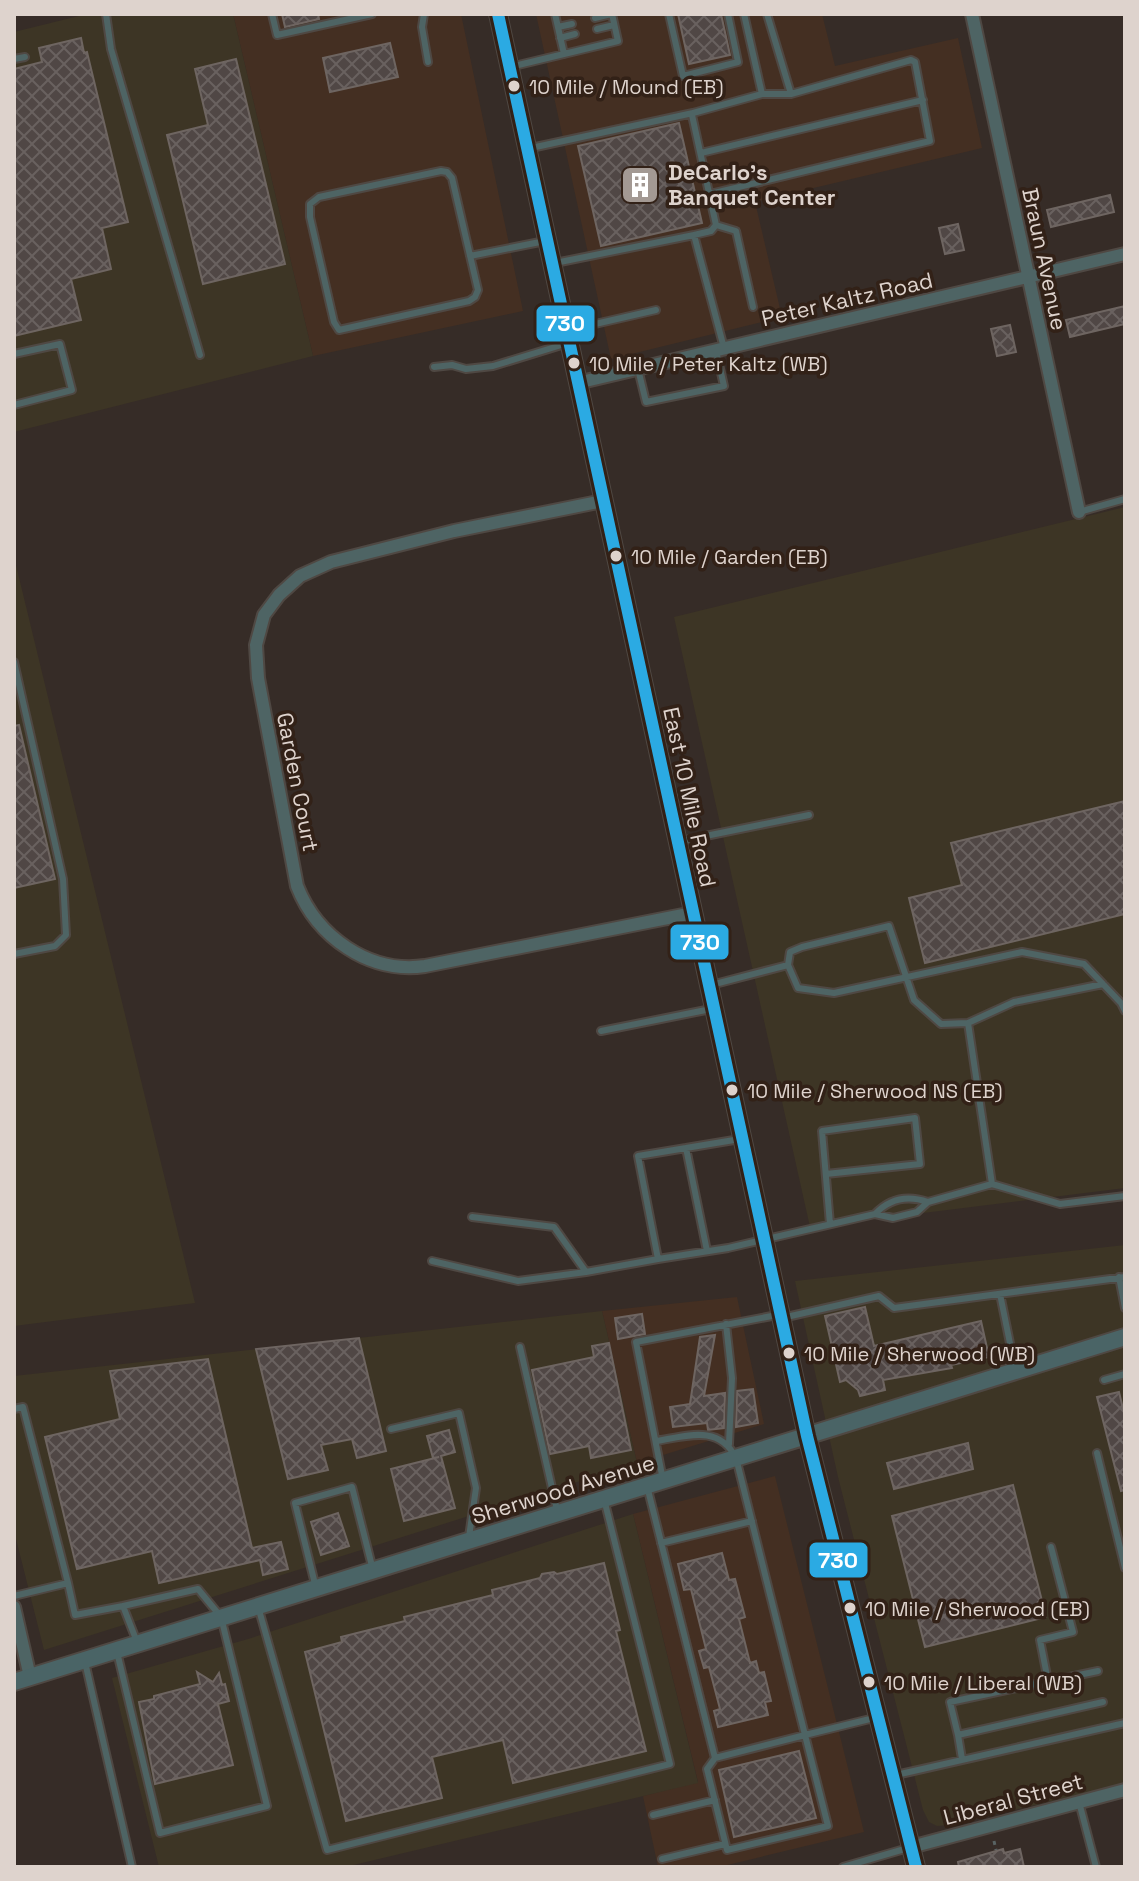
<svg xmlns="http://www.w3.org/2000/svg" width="1139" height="1881" viewBox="0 0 1139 1881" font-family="'Space Grotesk',sans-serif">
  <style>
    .built { fill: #442f22 }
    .industrial { fill: #3d3525 }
    .building { fill: url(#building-cross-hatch); stroke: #6e6561; stroke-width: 2 }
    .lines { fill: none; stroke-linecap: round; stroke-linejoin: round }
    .lane-casing { stroke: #4f4843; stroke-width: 10 }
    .street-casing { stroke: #4f4843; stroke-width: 16 }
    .secondary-casing { stroke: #4f4843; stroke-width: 20 }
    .path { stroke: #596363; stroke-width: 3; stroke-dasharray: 4 4; stroke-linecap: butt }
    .lane { stroke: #4e6464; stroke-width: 6 }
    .street { stroke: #4e6464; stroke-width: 12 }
    .secondary { stroke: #4a6466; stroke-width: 16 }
    .bus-1-casing { stroke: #322117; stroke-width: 18 }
    .bus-1 { stroke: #2baae3; stroke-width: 12 }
    .bus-dot { fill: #ded3cd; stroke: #322117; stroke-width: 3 }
    .labels { text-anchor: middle; stroke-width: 7; stroke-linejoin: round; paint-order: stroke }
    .bus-label { font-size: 20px; fill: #ded3cd; stroke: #322117; text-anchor: start }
    .poi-label { font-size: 22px; font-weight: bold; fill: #ded3cd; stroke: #322117; text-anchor: start }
    .street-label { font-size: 22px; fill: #ded3cd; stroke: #322117 }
    .line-badge { stroke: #322117; stroke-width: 3 }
    .badge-label { font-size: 22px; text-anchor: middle; font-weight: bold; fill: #fff }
  </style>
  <defs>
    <pattern id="building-cross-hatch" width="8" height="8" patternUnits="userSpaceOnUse" patternTransform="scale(2)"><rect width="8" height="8" fill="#504745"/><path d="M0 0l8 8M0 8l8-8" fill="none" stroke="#69615f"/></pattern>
  </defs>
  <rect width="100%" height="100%" fill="#362c27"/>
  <path class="built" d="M233,14H461L523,311L313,356Z
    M536,14H822L835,66L958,38L982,148L755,202L782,317L611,359Z
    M737,1297L764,1424L637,1463L602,1311Z
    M775,1476L864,1832L719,1867H658L643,1796L698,1782L633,1514Z"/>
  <path class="industrial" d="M87,14H233L313,356L14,432V32Z
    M1125,507V1188L810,1227L674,617Z
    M14,557L195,1303L14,1326Z
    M1125,1245V1784L949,1825L937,1826L929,1822L923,1810L838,1477L795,1281Z
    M602,1311L637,1463L44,1650L14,1531V1376Z
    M633,1514L698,1783L345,1867H159L112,1678L248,1639Z"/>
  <path class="building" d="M282,14H318L319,19L285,27Z
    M678,14H721L730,55L689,64Z
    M81,38L84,53L87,52L128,222L102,228L111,269L71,279L81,320L14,336V69L42,62L39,48Z
    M390,43L398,77L330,92L323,58Z
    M236,59L285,264L203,284L167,135L208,125L195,69Z
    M679,123L702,223L601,246L578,146Z
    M1110,195L1114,212L1051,227L1047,210Z
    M958,224L964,250L945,254L939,228Z
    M1125,306V324L1070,337L1066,320Z
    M1010,325L1016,352L997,356L991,329Z
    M19,725L55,879L14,888V726Z
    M1125,801V914L925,963L909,898L962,885L951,843Z
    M865,1307L874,1346L981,1321L989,1357L951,1365L952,1368L883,1380L885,1390L860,1396L858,1390L846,1380L840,1382L825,1316Z
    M642,1314L645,1334L618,1339L615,1318Z
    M715,1335L704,1396L725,1393L724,1428L708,1430L707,1423L673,1427L670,1407L690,1404L700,1337Z
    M359,1338L386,1451L357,1458L352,1439L321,1445L328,1470L288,1479L256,1349Z
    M609,1343L631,1450L591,1458L589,1446L550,1454L532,1370L594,1357L592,1346Z
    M208,1359L252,1548L281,1542L288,1569L263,1575L260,1560L159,1583L152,1551L77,1569L45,1437L120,1419L110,1371Z
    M753,1389L758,1423L736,1427L737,1391Z
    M1119,1392L1125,1417V1490L1121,1491L1097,1397Z
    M449,1430L455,1452L441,1456L455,1508L404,1521L391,1469L439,1457L433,1458L427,1436Z
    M968,1443L973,1469L894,1489L887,1463Z
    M1013,1485L1046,1617L925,1647L892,1516Z
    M338,1513L349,1546L321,1555L311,1522Z
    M722,1553L729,1580L735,1579L745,1617L739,1619L750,1663L756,1661L759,1673L764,1672L771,1701L765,1702L768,1715L718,1727L714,1711L720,1709L709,1667L704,1668L699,1651L706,1649L691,1589L684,1590L678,1564Z
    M604,1563L620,1630L616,1631L646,1751L513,1783L503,1740L432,1757L442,1798L346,1821L305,1652L342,1642L341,1637L405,1621L404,1617L493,1595L492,1590L540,1578L542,1574L554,1572L557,1574Z
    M197,1672L213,1682L219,1673L222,1685L225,1684L229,1701L218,1704L233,1765L155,1784L139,1702L154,1699V1696L200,1684Z
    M799,1751L816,1818L734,1837L719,1770Z
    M1003,1849L1004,1853L1020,1849L1024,1867H959L958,1862Z"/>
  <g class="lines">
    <defs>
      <path id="lane" d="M106,14L111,49L200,355
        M272,14L277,35L372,14
        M424,14L422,27L428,62
        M555,14L564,54
        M669,14L683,76L738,62L728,14
        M744,14L762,94
        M767,14L791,94
        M595,18L611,14
        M558,27L572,24
        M597,29L614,25
        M560,38L575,34
        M14,59L25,57
        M510,67L618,41L612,14
        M531,148L693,113
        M701,153L923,100
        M441,171L447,172L452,178L478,290L475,297L469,301L339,330L334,322L310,217V204L319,197Z
        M716,225L736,231L753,307
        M694,235L724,348
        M470,256L545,241
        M555,263L694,235L711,231L716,225L692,115L693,113L762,94H791L911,60L915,62L930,141L710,194
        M569,330L656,310
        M14,354L60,344L72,390L14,405
        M434,367L452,365L466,369L493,366L568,343
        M638,369L646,402L724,386L716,351
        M1079,512L1125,499
        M14,662L63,879L66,935L55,946L14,954
        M681,841L809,815
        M788,965L798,988L834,993L1022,952L1084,964L1121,1003L1125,1011
        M711,985L788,965L790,952L802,947L889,926L914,1000L941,1024L968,1023L992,1184L928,1202L917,1212L893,1218L875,1214L728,1248L658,1259L638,1156L740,1139
        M968,1023L1014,1002L1103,984
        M601,1031L711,1009
        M686,1148L707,1251
        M826,1174L920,1164L915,1118L822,1131L830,1224
        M992,1184L1060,1204L1125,1196
        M875,1214C890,1198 908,1195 928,1202
        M472,1217L554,1227L586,1272L658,1259
        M432,1261L518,1281L586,1272
        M1119,1277L1125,1308
        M1000,1294L1015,1368
        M782,1318L879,1296L894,1308L1125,1277
        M726,1324L732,1378L729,1444
        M520,1347L557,1510
        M1104,1380L1125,1374
        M14,1409L23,1407L68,1583L14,1596
        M391,1429L459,1413L476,1488L469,1537
        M656,1441C687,1436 719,1424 736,1458L805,1735L878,1717
        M1097,1453L1125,1568
        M663,1480L636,1342L777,1315
        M647,1486L715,1758L805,1735L828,1826L727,1850L707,1769L715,1758
        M661,1543L752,1521
        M68,1583L75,1615L123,1606L137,1642
        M316,1588L295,1503L352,1487L373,1570
        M259,1610L327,1850L670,1764L604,1499
        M117,1652L160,1833L267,1806L221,1617L198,1589L123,1606
        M85,1662L132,1867
        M1048,1681L1040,1640L1073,1632L1051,1547
        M958,1735L950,1702L1098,1671
        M962,1759L958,1735L1103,1702
        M896,1775L1125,1723
        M1079,1802L1096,1867
        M653,1815L715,1800
        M662,1859L725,1844
        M843,1867L908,1848"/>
      <path id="street" d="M972,14L1079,512
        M577,383L1125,254
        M603,501L454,531L331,562L300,576L279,595L264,615L256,645L258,678L297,886C317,937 369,974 425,966L693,913
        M14,1607L30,1677
        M911,1847L1125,1790"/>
      <path id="secondary" d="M498,14L807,1436L916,1867
        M14,1682L1125,1337"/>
    </defs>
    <use href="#lane" class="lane-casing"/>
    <use href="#street" class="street-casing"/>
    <use href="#secondary" class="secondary-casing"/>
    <path class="path" d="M994,1841L996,1850"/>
    <use href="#lane" class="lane"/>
    <use href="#street" class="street"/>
    <use href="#secondary" class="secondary"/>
    <defs>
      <path id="bus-1" d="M498,14L807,1436L916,1867"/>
    </defs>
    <use href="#bus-1" class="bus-1-casing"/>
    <use href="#bus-1" class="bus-1"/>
  </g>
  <defs>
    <symbol id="building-square" viewBox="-11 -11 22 22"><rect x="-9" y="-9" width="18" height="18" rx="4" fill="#a39993" stroke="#322117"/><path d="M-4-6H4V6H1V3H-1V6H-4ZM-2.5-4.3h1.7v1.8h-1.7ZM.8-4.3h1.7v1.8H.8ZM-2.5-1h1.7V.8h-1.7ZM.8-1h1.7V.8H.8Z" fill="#fff"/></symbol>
  </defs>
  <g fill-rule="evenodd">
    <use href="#building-square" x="618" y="163" width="44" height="44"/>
  </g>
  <g class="bus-dot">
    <circle cx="514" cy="86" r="7"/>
    <circle cx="574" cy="363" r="7"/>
    <circle cx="616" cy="556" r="7"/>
    <circle cx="732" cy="1090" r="7"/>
    <circle cx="789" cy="1353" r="7"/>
    <circle cx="850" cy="1608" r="7"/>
    <circle cx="869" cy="1682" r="7"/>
  </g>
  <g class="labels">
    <g class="bus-label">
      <text x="529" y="94">10 Mile / Mound (EB)</text>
      <text x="589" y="371">10 Mile / Peter Kaltz (WB)</text>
      <text x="631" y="564">10 Mile / Garden (EB)</text>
      <text x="747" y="1098">10 Mile / Sherwood NS (EB)</text>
      <text x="804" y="1361">10 Mile / Sherwood (WB)</text>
      <text x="865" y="1616">10 Mile / Sherwood (EB)</text>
      <text x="884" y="1690">10 Mile / Liberal (WB)</text>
    </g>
    <g class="poi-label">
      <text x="668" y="180">DeCarlo's<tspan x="668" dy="25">Banquet Center</tspan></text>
    </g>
    <g class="street-label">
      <text transform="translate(1045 259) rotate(78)" y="8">Braun Avenue</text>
      <text transform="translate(847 299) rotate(-13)" y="8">Peter Kaltz Road</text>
      <text transform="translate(298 782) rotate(79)" y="8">Garden Court</text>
      <text transform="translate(690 797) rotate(78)" y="8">East 10 Mile Road</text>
      <text transform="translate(563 1489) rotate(-17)" y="8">Sherwood Avenue</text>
      <text transform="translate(1013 1799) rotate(-15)" y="8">Liberal Street</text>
    </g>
  </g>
  <g class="line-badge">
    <rect x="535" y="304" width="61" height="39" rx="8" fill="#2baae3"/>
    <rect x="669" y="923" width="61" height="38" rx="8" fill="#2baae3"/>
    <rect x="808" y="1541" width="61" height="38" rx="8" fill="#2baae3"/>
  </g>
  <g class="badge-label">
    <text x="565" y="331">730</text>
    <text x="700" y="950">730</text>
    <text x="838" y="1568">730</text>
  </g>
  <rect width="1139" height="1881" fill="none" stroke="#ded3cd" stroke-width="32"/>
</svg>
